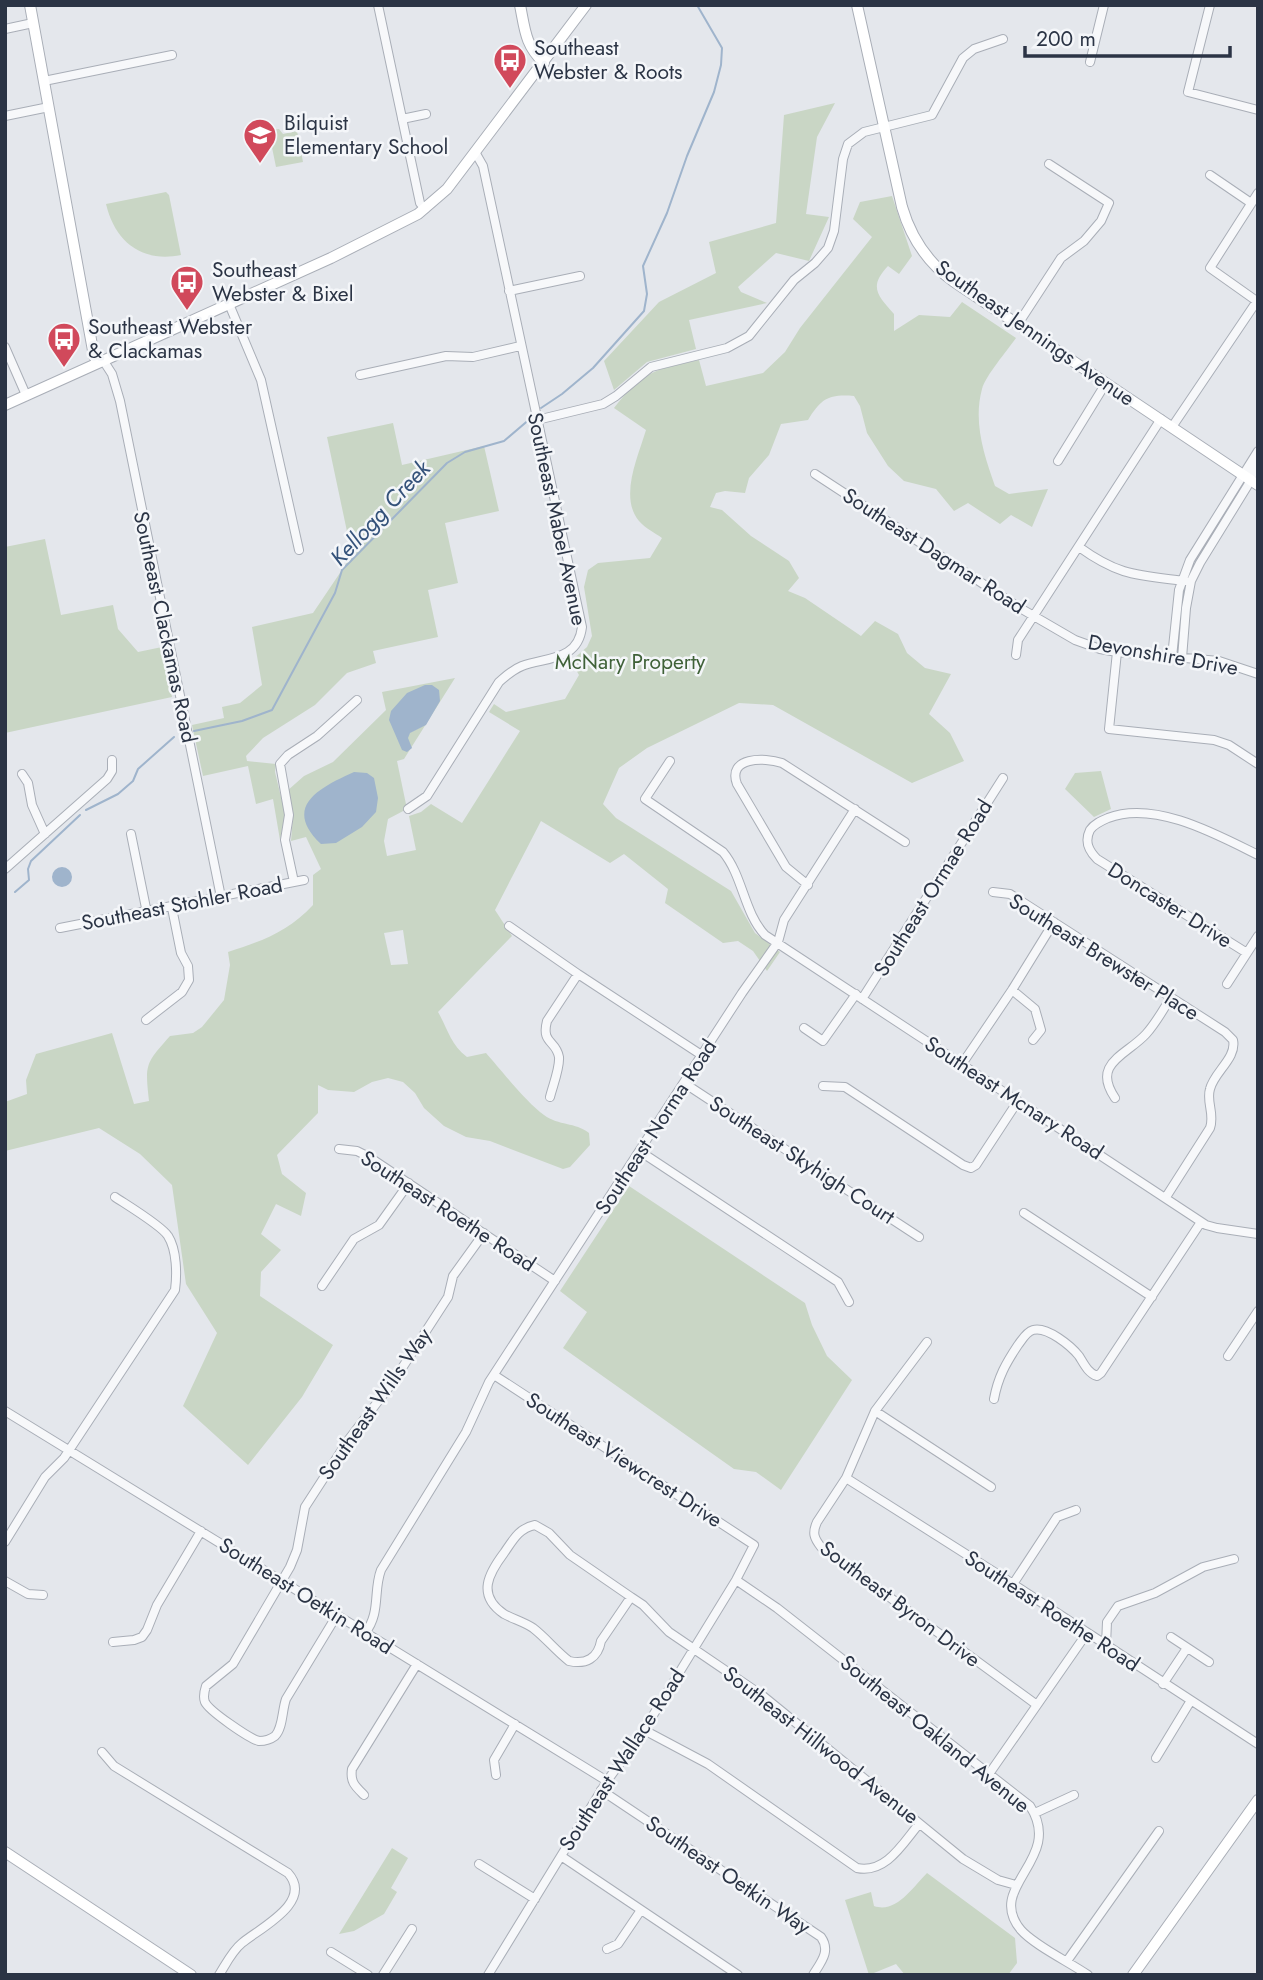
<svg xmlns="http://www.w3.org/2000/svg" width="1263" height="1980" viewBox="0 0 1263 1980" font-family="Jost,sans-serif">
  <style>
    .green { fill: #c9d6c5; fill-rule: evenodd }
    .water { fill: #9fb4cc }
    .lines { fill: none; stroke-linecap: round; stroke-linejoin: round }
    .stream { stroke: #9fb4cc; stroke-width: 2 }
    .street-casing { stroke: #a9aeb7; stroke-width: 10 }
    .secondary-casing { stroke: #a9aeb7; stroke-width: 12 }
    .street { stroke: #f7f8fa; stroke-width: 8 }
    .secondary { stroke: #fff; stroke-width: 10 }
    .labels { text-anchor: middle; stroke-width: 5; stroke-linejoin: round; paint-order: stroke }
    .poi-label { font-size: 21px; fill: #2b3445; stroke: #f4f6f9; text-anchor: start }
    .street-label { font-size: 21px; fill: #2b3445; stroke: #f4f6f9 }
    .park-label { font-size: 21px; fill: #3f6138; stroke: #f4f6f9 }
    .water-label { font-size: 23px; font-style: italic; fill: #34527a; stroke: #f4f6f9 }
  </style>
  <rect width="100%" height="100%" fill="#e4e7ec"/>
  <path class="green" d="M835,103L817,137L806,214L829,217L809,261L776,253L738,287L741,292L767,303L689,320L696,349L647,362L614,390L604,361L659,302L716,273L709,242L776,223L784,115Z
    M279,129L283,134L297,131L303,162L276,167L269,133L271,130Z
    M166,192L169,195L181,255C142,263 115,242 106,204Z
    M892,196L912,256L899,274L888,266C868,287 878,296 894,314V331L919,315L950,317L962,302L1016,338C1007,351 986,375 982,389C973,422 984,455 995,486L1009,494L1048,489L1032,527L1011,515L1000,524L968,503L954,511L936,489L904,481L888,466L867,433L860,406L854,396C828,394 821,399 808,420L781,424L769,455L749,478L745,493L725,491L716,493L710,507L722,510L751,536L789,561L799,578L788,591L805,598L861,636L875,621L898,634L907,653L925,668L951,674L929,714L950,733L964,761L912,783L773,705L739,703L647,748L619,768L603,804L616,818L731,891L755,933L780,952L767,971L753,951L738,941L723,943L665,903L668,889L624,854L610,863L541,821L495,910L512,936L438,1012C448,1029 450,1044 467,1057L486,1053C501,1070 527,1103 544,1115C559,1126 575,1122 589,1133L590,1145L570,1167L563,1169L490,1141L466,1137L444,1126L424,1108L415,1093L403,1082L388,1078L372,1082L354,1092L328,1090L318,1085V1113L277,1155L282,1174L306,1193L301,1216L276,1204L261,1234L281,1250L261,1272L260,1296L333,1345L302,1397L248,1465L183,1406L217,1333L186,1284L172,1185L140,1154L99,1128L5,1151V1102L27,1094L26,1080L36,1054L112,1033L134,1104L149,1101C145,1064 145,1064 170,1036L193,1033L202,1027L224,1000L230,965L228,952C262,941 288,932 313,905V875L321,869L306,837L291,841L293,816L287,791L304,776L333,762L386,710L382,692L455,678L404,759L397,761L407,809L388,819L384,841L387,856L416,850L409,816L421,812L431,804L462,823L520,731L489,712L494,704L506,712L565,699L579,675L571,661L587,647L592,636L584,587L588,570L598,563L650,558L662,538C655,533 645,528 639,521C619,497 638,457 646,430L614,408C643,371 653,370 699,360L706,386L763,373L785,352L800,328L872,237L853,219L860,202ZM403,930L408,964L391,965L384,933Z
    M393,423L402,465L484,446L499,511L445,523L458,583L428,590L438,637L373,651L376,663L347,673L315,705L263,738L246,756L247,761L276,764L275,772L285,814L280,840L273,799L256,804L248,766L203,776L192,725L224,718L222,707L240,703L262,685L252,627L313,613L352,555L327,437Z
    M45,539L61,615L113,605L118,629L138,652L162,647L172,697L5,733V547Z
    M1101,771L1111,809L1094,817L1065,789L1075,773Z
    M629,1186L805,1303L812,1325L827,1356L852,1380L781,1490L756,1472L734,1469L563,1348L587,1312L560,1291Z
    M392,1848L408,1858L391,1888L397,1892L384,1914L354,1931L339,1934Z
    M927,1873L1015,1938L1017,1963L1008,1975H905L896,1964L869,1975L845,1900L871,1892L874,1906C896,1914 913,1887 927,1873Z"/>
  <path class="water" d="M425,685H432L439,690L440,701L426,725L410,733L408,738L412,748L407,752L402,750L389,720L391,711L407,693Z
    M354,772L367,773L374,778L378,798L376,812L362,827L336,843L321,844C281,806 321,787 354,772Z
    M52 877a10 10 0 1 1 20 0a10 10 0 1 1-20 0Z"/>
  <g class="lines">
    <path class="stream" d="M541,408L562,394L593,368L644,311L647,294L643,266L667,213L687,156L714,92L721,65L722,48L697,5
      M194,731L242,721L272,710L335,593L342,570L447,463L465,452L504,441L531,418
      M86,810L118,794L133,781L138,769L174,737
      M15,892L29,880L28,869L31,861L80,815
      M5,899L6,898"/>
    <defs>
      <path id="street" d="M378,5L420,203L425,209
        M1210,5L1188,92L1258,110
        M5,29L33,23
        M1090,62L1104,5
        M44,81L172,55
        M5,116L49,107
        M402,119L426,114
        M1210,175L1251,203
        M1258,193L1210,268L1258,302
        M509,291L580,276
        M229,304L261,380L299,550
        M1018,324L1061,258L1084,241L1101,221L1109,203L1049,164
        M5,347L26,395
        M103,360L112,374L120,401L221,897
        M360,375L446,356L473,357L520,346
        M537,420L603,404L616,396L651,367L727,348L749,336L794,280L815,263L828,248L834,231L843,159L848,144L864,132L932,115L963,58L974,49L1003,39
        M1172,427L1257,301
        M1058,461L1106,383
        M815,474L1020,608L1075,640L1100,649L1117,652L1219,661L1258,674
        M1079,547C1119,576 1137,575 1185,581
        M1117,652L1109,729L1214,740L1229,745L1258,764
        M1016,655L1018,640L1161,419
        M1172,657L1179,590L1190,560L1258,451
        M1182,658L1186,608L1191,581L1200,563L1248,485L1258,462
        M670,761L645,799L723,852C743,876 744,913 765,935L1206,1225L1217,1228L1258,1234
        M22,774L28,783L32,805L45,834
        M408,809L427,796L499,682C506,676 512,670 522,666C547,657 578,661 582,627L483,166L475,152
        M131,834L147,913
        M5,869L107,779L112,771V760
        M294,882L285,840L289,815L280,764L288,755L317,736L357,700
        M808,885L786,867L737,784C727,757 764,757 782,763L905,842
        M993,892L1010,894L1225,1032L1233,1040C1237,1058 1214,1072 1210,1089C1206,1102 1215,1114 1210,1128L1166,1197
        M509,926L578,974L703,1056
        M60,928L304,880
        M1247,953L1097,859C1089,851 1084,842 1090,830C1094,824 1101,821 1108,818C1154,800 1216,834 1258,855
        M1227,984L1258,936
        M1012,990L1035,1009L1041,1030L1033,1040
        M862,999L1003,778
        M146,1020L182,992L189,980L188,966L181,953L172,908
        M804,1028L823,1041L856,994
        M962,1064L1012,990L1054,922
        M684,1083L919,1237
        M823,1086L845,1087L963,1165L971,1168L976,1165L1018,1101
        M550,1097C553,1085 560,1068 559,1057C556,1040 541,1044 547,1021L578,974
        M1115,1098C1091,1063 1127,1055 1146,1034C1156,1023 1163,1010 1171,997
        M339,1149L357,1151L369,1157L555,1281
        M641,1152L838,1282L849,1302
        M1024,1213L1152,1297
        M322,1286L354,1239L379,1225L409,1183
        M927,1342L875,1411L846,1478L817,1522C812,1533 814,1538 821,1547L1037,1705
        M1228,1356L1258,1311
        M994,1399C998,1377 1006,1363 1018,1345C1022,1340 1026,1332 1033,1330C1047,1326 1071,1346 1079,1356C1084,1364 1088,1373 1097,1376L1101,1373L1201,1222
        M5,1411L607,1781
        M875,1411L991,1487
        M846,1478L1013,1584L1258,1744
        M535,1525L549,1533L570,1555L631,1597L601,1641C598,1658 586,1665 569,1661C556,1651 546,1638 533,1628C524,1622 513,1619 504,1614C476,1595 489,1573 504,1553C513,1540 519,1528 535,1525Z
        M5,1542L45,1477L64,1458L175,1290C177,1275 177,1250 168,1236C162,1226 127,1205 115,1197
        M736,1580L777,1608L1030,1806C1065,1860 984,1886 1021,1930C1034,1945 1069,1962 1088,1975
        M5,1581L28,1594L43,1595
        M1013,1584L1057,1517L1076,1510
        M631,1597L643,1605L669,1632L763,1696L963,1859L998,1880L1016,1885
        M337,1615L286,1699C282,1710 283,1728 275,1736C271,1739 265,1741 259,1741C250,1739 209,1711 205,1702C203,1697 204,1692 206,1686L233,1664L290,1567L297,1550L305,1507L349,1439L393,1382L448,1297L453,1276L484,1233
        M365,1633C381,1613 373,1591 381,1570L466,1432L489,1382L742,993L778,942L784,920L855,809
        M1171,1637L1209,1662
        M113,1642L134,1640L142,1637L147,1630L157,1605L201,1531
        M1106,1645L1107,1622L1118,1606L1155,1593L1203,1567L1234,1559
        M1163,1684L1187,1648
        M644,1730L708,1764L857,1868C886,1874 903,1843 919,1824
        M102,1752L114,1766L288,1873C314,1902 260,1928 242,1943C232,1951 226,1964 219,1975
        M1156,1758L1190,1702
        M989,1774L1087,1633
        M496,1775L494,1760L515,1724
        M601,1790L821,1937C831,1951 821,1962 813,1975
        M364,1795C355,1786 350,1782 352,1769L417,1664
        M1035,1813L1074,1795
        M561,1856L738,1975
        M479,1864L535,1899
        M607,1949L618,1944L641,1910
        M331,1952L368,1975
        M1067,1961L1159,1831
        M383,1975L412,1929
        M488,1975L607,1781L644,1730L736,1580L754,1545L494,1375"/>
      <path id="secondary" d="M30,5L94,356L98,362
        M520,5C525,30 525,45 544,63
        M857,5L902,207C911,238 927,262 953,281L1258,485
        M5,405L331,258L418,214L447,189L586,5
        M5,1852L191,1975
        M1133,1975L1258,1800"/>
    </defs>
    <use href="#street" class="street-casing"/>
    <use href="#secondary" class="secondary-casing"/>
    <use href="#street" class="street"/>
    <use href="#secondary" class="secondary"/>
  </g>
  <defs>
    <symbol id="bus-pin" viewBox="-11 -11 22 30"><path d="M0 17L-7.5 6A9.5 9.5 0 1 1 7.5 6Z" fill="#d1495b" stroke="#f4f6f9"/><path d="M-5-6H5V4H4V6H2V4H-2V6H-4V4H-5ZM-3.5-4V0h7V-4ZM-3.5 1.2v1.5H-2V1.2ZM2 1.2v1.5H3.5V1.2Z" fill="#fff"/></symbol>
    <symbol id="school-pin" viewBox="-11 -11 22 30"><path d="M0 17L-7.5 6A9.5 9.5 0 1 1 7.5 6Z" fill="#d1495b" stroke="#f4f6f9"/><path d="M0-5L7-2L0 1L-7-2ZM-4 1L0 2.5L4 1V4Q0 6-4 4Z" fill="#fff"/></symbol>
  </defs>
  <g fill-rule="evenodd">
    <use href="#bus-pin" x="491" y="41" width="38" height="52"/>
    <use href="#school-pin" x="241" y="116" width="38" height="52"/>
    <use href="#bus-pin" x="168" y="263" width="38" height="52"/>
    <use href="#bus-pin" x="45" y="320" width="38" height="52"/>
  </g>
  <g class="labels">
    <g class="poi-label">
      <text x="534" y="55">Southeast<tspan x="534" dy="24">Webster &amp; Roots</tspan></text>
      <text x="284" y="130">Bilquist<tspan x="284" dy="24">Elementary School</tspan></text>
      <text x="212" y="277">Southeast<tspan x="212" dy="24">Webster &amp; Bixel</tspan></text>
      <text x="88" y="334">Southeast Webster<tspan x="88" dy="24">&amp; Clackamas</tspan></text>
    </g>
    <g class="street-label">
      <text transform="translate(1035 333) rotate(35)" y="7">Southeast Jennings Avenue</text>
      <text transform="translate(557 519) rotate(78)" y="7">Southeast Mabel Avenue</text>
      <text transform="translate(934 551) rotate(33)" y="7">Southeast Dagmar Road</text>
      <text transform="translate(165 627) rotate(78)" y="7">Southeast Clackamas Road</text>
      <text transform="translate(1163 655) rotate(10)" y="7">Devonshire Drive</text>
      <text transform="translate(933 888) rotate(-58)" y="7">Southeast Ormae Road</text>
      <text transform="translate(182 904) rotate(-11)" y="7">Southeast Stohler Road</text>
      <text transform="translate(1170 905) rotate(32)" y="7">Doncaster Drive</text>
      <text transform="translate(1104 957) rotate(32)" y="7">Southeast Brewster Place</text>
      <text transform="translate(1014 1098) rotate(33)" y="7">Southeast Mcnary Road</text>
      <text transform="translate(656 1127) rotate(-57)" y="7">Southeast Norma Road</text>
      <text transform="translate(802 1160) rotate(33)" y="7">Southeast Skyhigh Court</text>
      <text transform="translate(448 1211) rotate(33)" y="7">Southeast Roethe Road</text>
      <text transform="translate(375 1404) rotate(-55)" y="7">Southeast Wills Way</text>
      <text transform="translate(624 1460) rotate(33)" y="7">Southeast Viewcrest Drive</text>
      <text transform="translate(306 1596) rotate(32)" y="7">Southeast Oetkin Road</text>
      <text transform="translate(900 1604) rotate(37)" y="7">Southeast Byron Drive</text>
      <text transform="translate(1052 1611) rotate(33)" y="7">Southeast Roethe Road</text>
      <text transform="translate(935 1734) rotate(39)" y="7">Southeast Oakland Avenue</text>
      <text transform="translate(821 1745) rotate(38)" y="7">Southeast Hillwood Avenue</text>
      <text transform="translate(622 1760) rotate(-57)" y="7">Southeast Wallace Road</text>
      <text transform="translate(728 1875) rotate(34)" y="7">Southeast Oetkin Way</text>
    </g>
    <g class="park-label">
      <text x="630" y="669">McNary Property</text>
    </g>
    <g class="water-label">
      <text transform="translate(380 513) rotate(-47)" y="8">Kellogg Creek</text>
    </g>
  </g>
  <rect width="1263" height="1980" fill="none" stroke="#2b3445" stroke-width="14"/>
  <path d="M1025 46v10h205v-10" fill="none" stroke="#2b3445" stroke-width="3.5"/>
  <text x="1036" y="46" font-size="21" fill="#2b3445" stroke="#f4f6f9" stroke-width="5" paint-order="stroke">200 m</text>
</svg>
